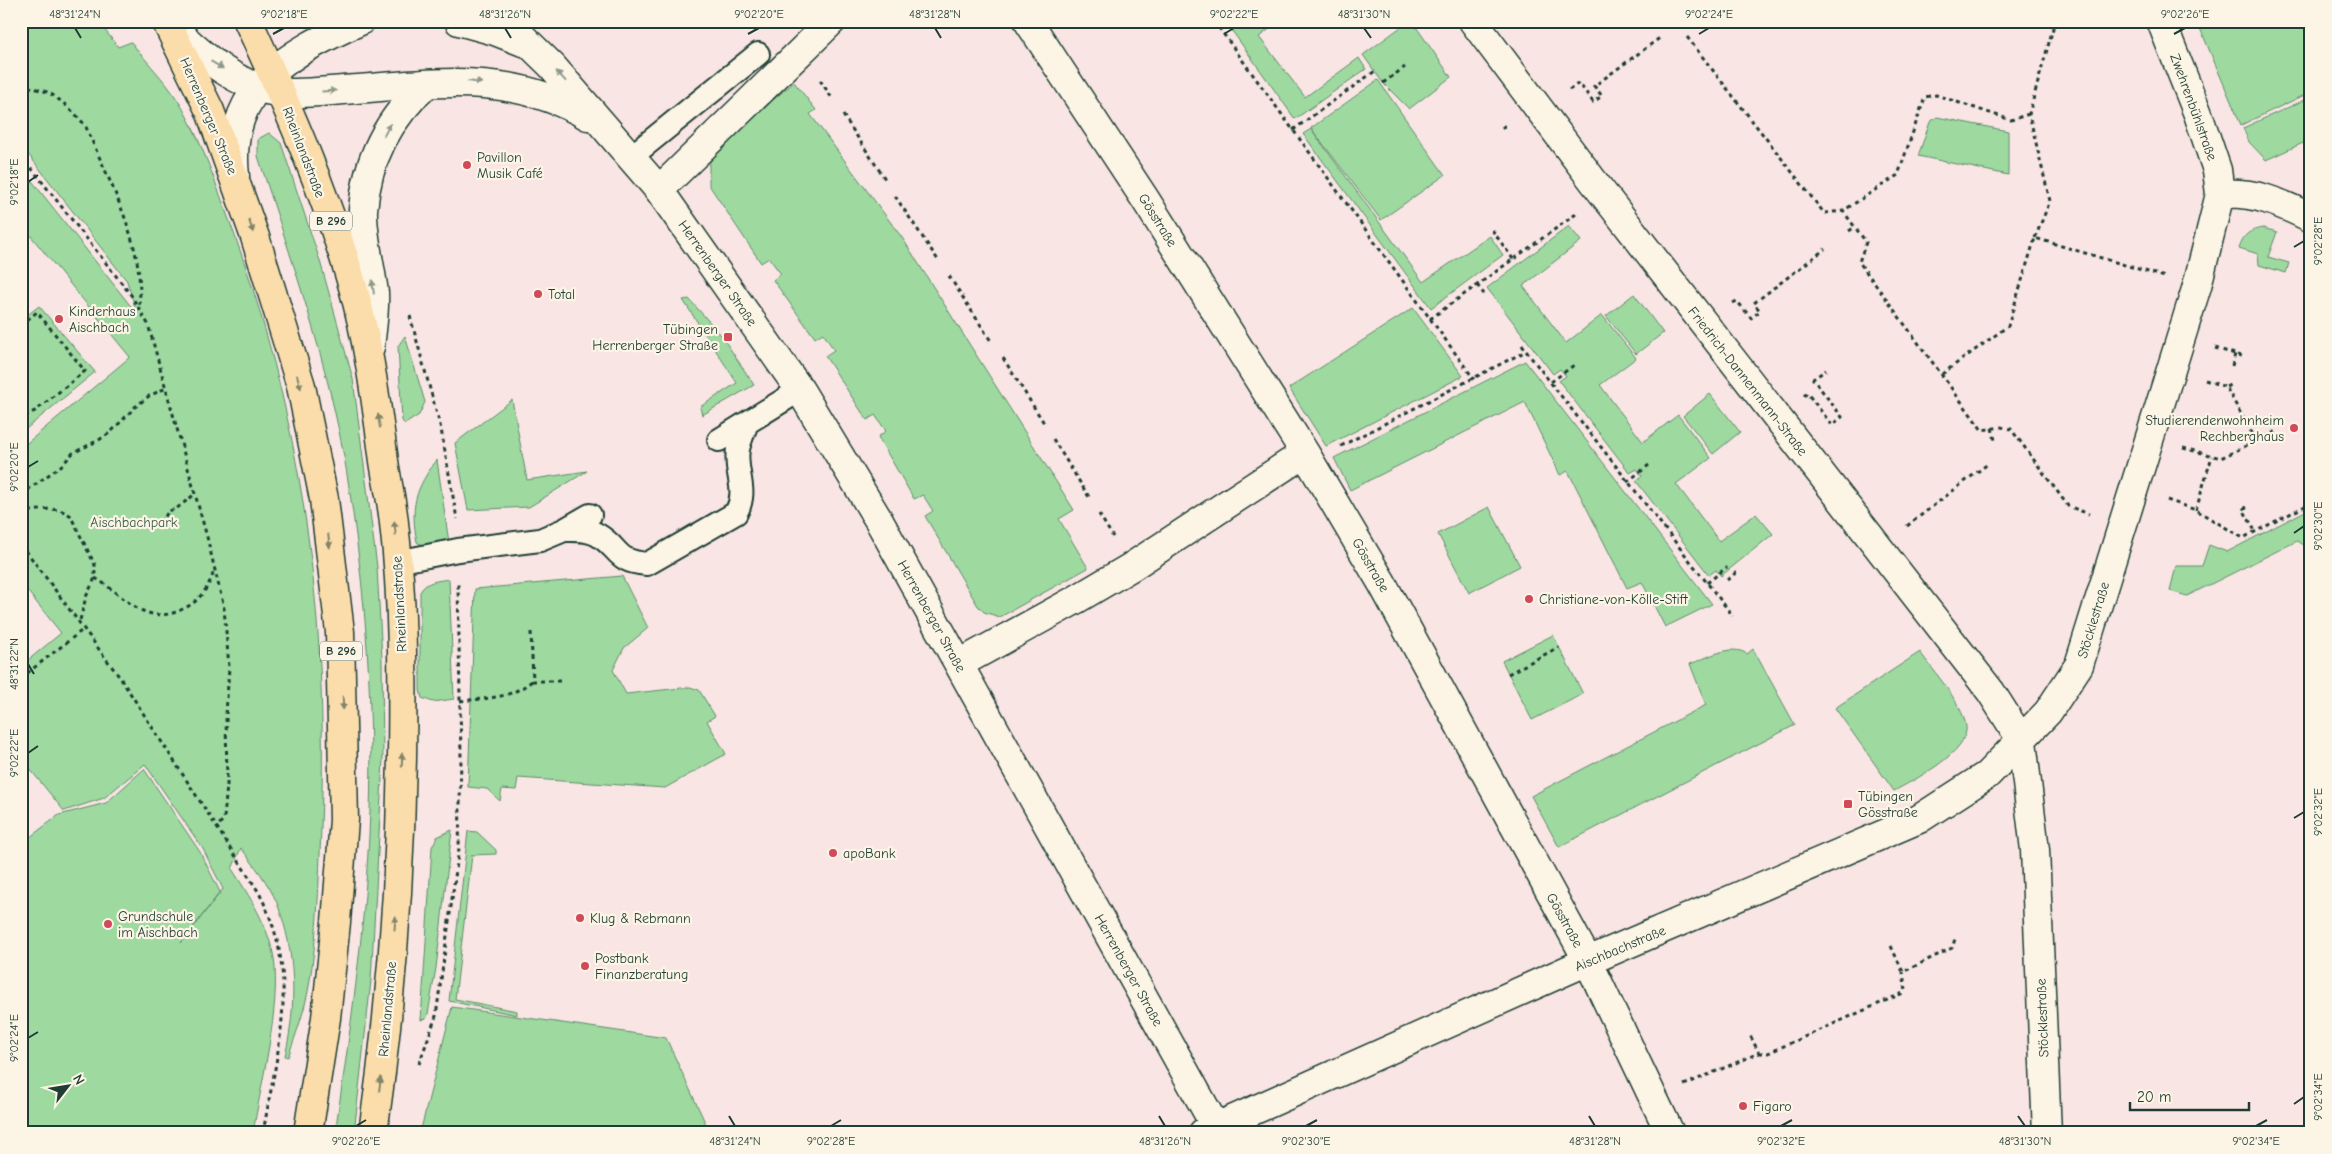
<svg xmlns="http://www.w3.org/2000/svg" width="2332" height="1154" viewBox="0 0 2332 1154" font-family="'Comic Neue',sans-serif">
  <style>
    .green { fill: #9ed9a0; stroke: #5e8b6a }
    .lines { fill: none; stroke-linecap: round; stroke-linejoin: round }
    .lane-casing { stroke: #1f3d34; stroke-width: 26 }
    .street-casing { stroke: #1f3d34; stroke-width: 31 }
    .primary-casing { stroke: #1f3d34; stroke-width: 31 }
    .path { stroke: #1f3d34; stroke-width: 3; stroke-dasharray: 4 4; stroke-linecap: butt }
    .lane { stroke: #fcf5e5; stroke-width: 22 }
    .street { stroke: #fcf5e5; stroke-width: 28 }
    .primary { stroke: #fbddab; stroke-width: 28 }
    .oneway { fill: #8e998c }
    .oneway2 { fill: #82856a }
    .ticks { fill: none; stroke: #1f3d34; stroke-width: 2 }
    .poi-dot { fill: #d1495b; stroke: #fcf5e5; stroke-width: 2 }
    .labels { text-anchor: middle; stroke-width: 4.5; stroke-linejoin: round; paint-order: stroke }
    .shield { fill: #fcf5e5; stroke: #617469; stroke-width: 1 }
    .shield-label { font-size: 12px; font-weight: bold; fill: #1f3d34 }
    .street-label { font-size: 14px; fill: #1f3d34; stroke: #fcf5e5 }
    .poi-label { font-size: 14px; fill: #1f3d34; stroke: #fcf5e5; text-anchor: start }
    .park-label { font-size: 14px; fill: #385c4a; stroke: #fcf5e5 }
    .neatline { fill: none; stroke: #1f3d34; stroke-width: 2 }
    .ticks-label { font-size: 12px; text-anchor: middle; fill: #1f3d34 }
  </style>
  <rect width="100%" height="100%" fill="#f9e5e4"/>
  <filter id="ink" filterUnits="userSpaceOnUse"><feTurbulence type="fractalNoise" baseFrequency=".02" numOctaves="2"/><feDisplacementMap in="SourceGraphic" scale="10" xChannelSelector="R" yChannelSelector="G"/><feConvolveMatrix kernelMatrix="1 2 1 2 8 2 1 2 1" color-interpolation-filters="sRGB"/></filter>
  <g filter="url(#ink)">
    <path class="green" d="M21,21H98L118,47L131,42C148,64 170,85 183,109C202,143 215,181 228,217C302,414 329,617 321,827C319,879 318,934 309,986C305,1010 296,1034 288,1057L285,1056C297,1005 296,952 277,903C269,884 254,865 241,848L232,869C250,897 268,925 274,958C281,1007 261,1083 253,1133H21V844L59,815L106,803L144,769L200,852L220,892L181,943L223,889L203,849L145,764L104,798L64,811L21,758V666L61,633L21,583V448L130,357L21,224V167L137,314L127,281L21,145Z
      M1225,21H1280L1259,37L1305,97L1359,58L1366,69L1295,119Z
      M1409,21H1412L1451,77L1409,109L1383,83L1363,55Z
      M2197,21H2311V92L2241,125Z
      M1378,80L1445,175L1381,220L1311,128Z
      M794,82L816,110L810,114L903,239L1074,510L1059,519L1088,568L1000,617L984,612L978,606L925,516L933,511L923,495L914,499L878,437L886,431L875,415L867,420L825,356L834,350L823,333L815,338L773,280L781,274L769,258L761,263L709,185V164L719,146Z
      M2311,97V157L2303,143L2266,160L2249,142L2243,128Z
      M1937,117L2008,131V175L1918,156L1930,122Z
      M1311,129L1423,282L1490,236L1503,255L1431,308L1303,134Z
      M269,133L281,143L320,261L353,379L377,567L382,659L383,760L371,981L354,1133H335C350,1034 364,935 369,836C375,714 366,588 346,468C328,362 291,258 258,156V139Z
      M1569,226L1581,241L1523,286L1566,343L1602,315L1636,358L1600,385L1643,442L1678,415L1711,458L1676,484L1719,541L1756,514L1773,534L1721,576L1716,570L1709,575L1636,481L1642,476L1637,469L1630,473L1559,381L1566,376L1560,369L1553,374L1487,288Z
      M2263,228L2277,232L2268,257L2289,263L2286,273L2259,265L2258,254L2239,248C2243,235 2249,230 2263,228Z
      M1634,294L1663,333L1636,354L1606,316Z
      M689,299L721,335L754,385L702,415L700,407L737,383L683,300Z
      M39,306L95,372L21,433V320Z
      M1413,308L1463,376L1326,446L1289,388Z
      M405,336L425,402L419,415L405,424L402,421L398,346Z
      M1525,361L1712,604L1665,627L1642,582L1627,588L1568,471L1560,475L1525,402L1350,490L1334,458Z
      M1710,394L1740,432L1713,454L1683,416Z
      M512,400L527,480L587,471L529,507L468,510L455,443Z
      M437,460L449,543L422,545L417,542C410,507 415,488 437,460Z
      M1489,507L1520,566L1469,593L1438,534Z
      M2311,508V551L2297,541L2187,596L2170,591L2176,566H2202L2209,545L2227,552Z
      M622,576L648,628L624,648L613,670L626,694L690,687L699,690L715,716L707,721L726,754L665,788L518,778L516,790L502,789L500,801L487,789L468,787L475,589Z
      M449,579L454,699L433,702L422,698L420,690V592C426,581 437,581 449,579Z
      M1553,635L1583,694L1532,720L1502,661Z
      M1753,649L1795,725L1559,847L1531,796L1706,705L1690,664C1707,658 1731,643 1747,654Z
      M1920,652C1931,668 1969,711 1966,731C1962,756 1914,780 1894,791L1835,708Z
      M452,830L436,968L428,1014L426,1019L421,1020L432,847L437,837Z
      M468,831L477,832L496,850V854L472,855L455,999L517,1011V1015L449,1001Z
      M452,1007L666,1038L710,1133H420Z"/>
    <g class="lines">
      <defs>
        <path id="lane" d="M632,156L758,54
          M719,440L800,390
          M564,530C576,530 588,529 598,535C621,549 614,561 647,564L736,513C749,489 734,473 738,449C740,440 744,431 747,423
          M397,562L458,550L540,540L564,530L590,515"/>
        <path id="street" d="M459,21L495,31L523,42
          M506,21L552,66L659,190L800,390L878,519L1219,1133
          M1028,21L1145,199L1305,453L1382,583L1588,961L1670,1133
          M1473,21L1594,182L1991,692L2022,741L2035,850L2047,1133
          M168,22C193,48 222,74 256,87C283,97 316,92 343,90C432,84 506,69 588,116
          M235,176C225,87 289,53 360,21
          M659,190L832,21
          M2220,194C2254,191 2281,203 2311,218
          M370,347C372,329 375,311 374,293C371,268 362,234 363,210C367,159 389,117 427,84
          M959,664L1077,599L1131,567L1305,453
          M1203,1133L1588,961L1919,819L1987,775L2048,712L2079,665L2197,286L2220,194L2217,170L2198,114L2161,21"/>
        <path id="primary" d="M166,21L210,111L255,237L301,386L324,499L340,632L344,820L336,922L326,1018L308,1133
          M248,21C288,107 327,196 353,287C369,344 376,402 384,461C387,482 392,502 394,523C403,600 403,679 402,757C400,883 391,1008 373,1133"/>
      </defs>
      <use href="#lane" class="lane-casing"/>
      <use href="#street" class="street-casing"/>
      <use href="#primary" class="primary-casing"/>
      <path class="path" d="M1214,21L1474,379
        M1687,37L1824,213L1843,211
        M820,80L832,98
        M21,83C30,88 38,89 47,92C57,96 80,117 86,127C109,182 146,246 139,307
        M1383,83L1405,67
        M1569,90L1579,83L1593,102L1602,96L1594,86L1661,37
        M2029,114L2011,120L1936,95L1925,97L1898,175L1843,211L1866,242L1859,262L1982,430L2001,427L2011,429L2068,506L2089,514
        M843,115L885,179
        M1502,128L1508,123
        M1293,130L1375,71
        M21,155L131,295L148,324L207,537L224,608L229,667L226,714L227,785L224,818L217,828
        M895,196L938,260
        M1492,230L1513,259
        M1849,231L1855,227
        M2035,238L2050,201L2029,114L2055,21
        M949,276L991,341
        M1477,285L1484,294
        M1733,303L1737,301L1751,318L1760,311L1754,303L1825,249
        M410,316L441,429L457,519
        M1430,319L1576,214
        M21,325L37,312L85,371L35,411L21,417
        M1522,345L1526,351
        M2215,348L2245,357
        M1003,358L1044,423
        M2232,366L2235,354
        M1942,374L2008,326L2035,238L2165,277
        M2205,380L2226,387L2256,441
        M1551,382L1574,365
        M2226,387L2232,384
        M1804,396L1807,393L1832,425L1842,417L1813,379L1826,370
        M1992,428L1995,440
        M1053,439L1089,497
        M1341,446L1526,351L1733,616
        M2183,448L2221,458L2279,430
        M1627,482L1649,465
        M21,495L62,465L73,453L99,440L111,432L135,407L149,396L166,388
        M2167,500L2196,510L2243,538L2311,503
        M2247,507L2243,509L2255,531
        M2196,510L2212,456
        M21,512L49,509L60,510L70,515L95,565V578L86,597L80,620
        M1099,514L1113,537
        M152,525L164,519L168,511L176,509L195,494
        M1907,526L1989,463
        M21,544L121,679L258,891C302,974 278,1046 263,1133
        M95,578C126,596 144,628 183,609C199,602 209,587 214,571
        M1727,580L1738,571
        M1707,583L1727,567
        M531,632L533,681H562
        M1508,674L1559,647
        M21,678L85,628
        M460,701C489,698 509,699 532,681
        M1891,946L1903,972L1952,948L1955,939
        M1759,1053H1768L1903,993L1905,987L1903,972
        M419,1064L436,1016L459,848L461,758L458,583
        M1684,1085L1759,1053L1750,1035"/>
      <use href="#lane" class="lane"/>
      <use href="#street" class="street"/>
      <use href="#primary" class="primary"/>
    </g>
    <defs><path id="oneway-solid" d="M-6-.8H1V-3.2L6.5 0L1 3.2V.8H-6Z" transform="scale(1.25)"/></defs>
    <g class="oneway">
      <use href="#oneway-solid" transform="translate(217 65) rotate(31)"/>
      <use href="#oneway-solid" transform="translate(561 76) rotate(-132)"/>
      <use href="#oneway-solid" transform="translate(475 82) rotate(7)"/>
      <use href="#oneway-solid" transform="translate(329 91) rotate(-4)"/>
      <use href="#oneway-solid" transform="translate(387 130) rotate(-62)"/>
      <use href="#oneway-solid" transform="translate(373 287) rotate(-97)"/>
    </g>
    <g class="oneway2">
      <use href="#oneway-solid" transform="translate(251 226) rotate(71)"/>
      <use href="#oneway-solid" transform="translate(299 382) rotate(74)"/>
      <use href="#oneway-solid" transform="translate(379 421) rotate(-98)"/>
      <use href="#oneway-solid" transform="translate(395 528) rotate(-95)"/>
      <use href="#oneway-solid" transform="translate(329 541) rotate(83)"/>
      <use href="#oneway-solid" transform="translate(343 703) rotate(88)"/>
      <use href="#oneway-solid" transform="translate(402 760) rotate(-89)"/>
      <use href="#oneway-solid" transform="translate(395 923) rotate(-86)"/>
      <use href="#oneway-solid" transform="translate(380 1084) rotate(-83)"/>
    </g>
  </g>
  <path class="ticks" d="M75,28L81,38M505,28L511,38M935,28L941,38M1364,28L1371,38M273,34L284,28M748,34L759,28M1224,34L1234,28M1699,34L1709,28M2174,34L2185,28M28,182L38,175M2294,247L2304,241M28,467L38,461M2294,533L2304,526M28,664L34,674M28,753L38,746M2294,818L2304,812M28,1038L38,1032M2294,1104L2304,1097M729,1116L735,1126M1159,1116L1165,1126M1589,1116L1595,1126M2018,1116L2025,1126M356,1126L366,1120M831,1126L841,1120M1306,1126L1317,1120M1781,1126L1792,1120M2256,1126L2267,1120"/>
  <g class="poi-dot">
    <circle cx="467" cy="165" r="5"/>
    <circle cx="538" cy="294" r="5"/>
    <circle cx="59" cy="319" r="5"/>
    <rect x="723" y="332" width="10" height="10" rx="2.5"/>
    <circle cx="2294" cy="428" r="5"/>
    <circle cx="1529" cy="599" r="5"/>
    <rect x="1843" y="799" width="10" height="10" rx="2.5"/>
    <circle cx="833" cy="853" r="5"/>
    <circle cx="580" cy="918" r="5"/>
    <circle cx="108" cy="924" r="5"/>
    <circle cx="585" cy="966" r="5"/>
    <circle cx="1743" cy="1106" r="5"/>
  </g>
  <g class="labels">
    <g class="shield">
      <rect x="310" y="211.5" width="42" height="19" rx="4"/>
      <rect x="320" y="641.5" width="42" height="19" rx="4"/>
    </g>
    <g class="shield-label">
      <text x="331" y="225">B 296</text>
      <text x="341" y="655">B 296</text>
    </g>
    <g class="street-label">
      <text transform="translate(2194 107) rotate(70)" y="5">Zwehrenbühlstraße</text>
      <text transform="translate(209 116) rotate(67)" y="5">Herrenberger Straße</text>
      <text transform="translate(304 152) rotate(69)" y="5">Rheinlandstraße</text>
      <text transform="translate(1158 220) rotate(58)" y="5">Gösstraße</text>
      <text transform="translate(718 273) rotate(55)" y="5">Herrenberger Straße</text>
      <text transform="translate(1748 381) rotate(52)" y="5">Friedrich-Dannenmann-Straße</text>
      <text transform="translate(1371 565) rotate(60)" y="5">Gösstraße</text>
      <text transform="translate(399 604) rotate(-93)" y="5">Rheinlandstraße</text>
      <text transform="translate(932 616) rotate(61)" y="5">Herrenberger Straße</text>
      <text transform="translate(2093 620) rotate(-73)" y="5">Stöcklestraße</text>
      <text transform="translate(1565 920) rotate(61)" y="5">Gösstraße</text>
      <text transform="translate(1620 948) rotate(-23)" y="5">Aischbachstraße</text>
      <text transform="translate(1129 970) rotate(61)" y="5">Herrenberger Straße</text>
      <text transform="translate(387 1009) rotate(-85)" y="5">Rheinlandstraße</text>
      <text transform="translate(2042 1018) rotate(-92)" y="5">Stöcklestraße</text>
    </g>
    <g class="poi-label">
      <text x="477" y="162">Pavillon<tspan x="477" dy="16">Musik Café</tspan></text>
      <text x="548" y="299">Total</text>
      <text x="69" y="316">Kinderhaus<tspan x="69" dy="16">Aischbach</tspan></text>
      <text x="718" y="334" text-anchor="end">Tübingen<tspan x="718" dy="16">Herrenberger Straße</tspan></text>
      <text x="2284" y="425" text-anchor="end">Studierendenwohnheim<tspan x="2284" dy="16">Rechberghaus</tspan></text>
      <text x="1539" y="604">Christiane-von-Kölle-Stift</text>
      <text x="1858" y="801">Tübingen<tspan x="1858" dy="16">Gösstraße</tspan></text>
      <text x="843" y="858">apoBank</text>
      <text x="118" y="921">Grundschule<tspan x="118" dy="16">im Aischbach</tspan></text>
      <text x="590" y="923">Klug &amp; Rebmann</text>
      <text x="595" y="963">Postbank<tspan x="595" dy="16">Finanzberatung</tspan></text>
      <text x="1753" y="1111">Figaro</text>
    </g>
    <g class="park-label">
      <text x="134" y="527">Aischbachpark</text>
    </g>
  </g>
  <rect width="2332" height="1154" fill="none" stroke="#fcf5e5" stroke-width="55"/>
  <g transform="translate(68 1086) rotate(59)" stroke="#fcf5e5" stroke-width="4" paint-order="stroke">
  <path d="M0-4L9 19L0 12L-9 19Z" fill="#1f3d34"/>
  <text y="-8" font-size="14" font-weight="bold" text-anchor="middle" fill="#1f3d34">N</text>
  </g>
  <path d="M2130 1102v8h119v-8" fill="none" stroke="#1f3d34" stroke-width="2.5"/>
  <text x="2137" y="1102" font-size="15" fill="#1f3d34" stroke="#fcf5e5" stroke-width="4" paint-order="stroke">20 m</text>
  <rect x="28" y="28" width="2276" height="1098" class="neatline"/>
  <g class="ticks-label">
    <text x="75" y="18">48°31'24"N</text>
    <text x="284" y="18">9°02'18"E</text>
    <text x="505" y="18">48°31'26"N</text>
    <text x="759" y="18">9°02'20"E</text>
    <text x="935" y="18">48°31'28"N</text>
    <text x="1234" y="18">9°02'22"E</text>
    <text x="1364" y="18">48°31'30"N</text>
    <text x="1709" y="18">9°02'24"E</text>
    <text x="2185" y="18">9°02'26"E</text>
    <text transform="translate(14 182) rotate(-90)" y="4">9°02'18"E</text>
    <text transform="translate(2318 241) rotate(-90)" y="4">9°02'28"E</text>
    <text transform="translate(14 467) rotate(-90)" y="4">9°02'20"E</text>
    <text transform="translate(2318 526) rotate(-90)" y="4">9°02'30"E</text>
    <text transform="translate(14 664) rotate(-90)" y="4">48°31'22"N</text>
    <text transform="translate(14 753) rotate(-90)" y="4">9°02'22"E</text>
    <text transform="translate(2318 812) rotate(-90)" y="4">9°02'32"E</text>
    <text transform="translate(14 1038) rotate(-90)" y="4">9°02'24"E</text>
    <text transform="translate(2318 1097) rotate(-90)" y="4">9°02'34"E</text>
    <text x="356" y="1145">9°02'26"E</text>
    <text x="735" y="1145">48°31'24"N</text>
    <text x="831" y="1145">9°02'28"E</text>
    <text x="1165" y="1145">48°31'26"N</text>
    <text x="1306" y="1145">9°02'30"E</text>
    <text x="1595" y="1145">48°31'28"N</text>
    <text x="1781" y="1145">9°02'32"E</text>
    <text x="2025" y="1145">48°31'30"N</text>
    <text x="2256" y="1145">9°02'34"E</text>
  </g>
</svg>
